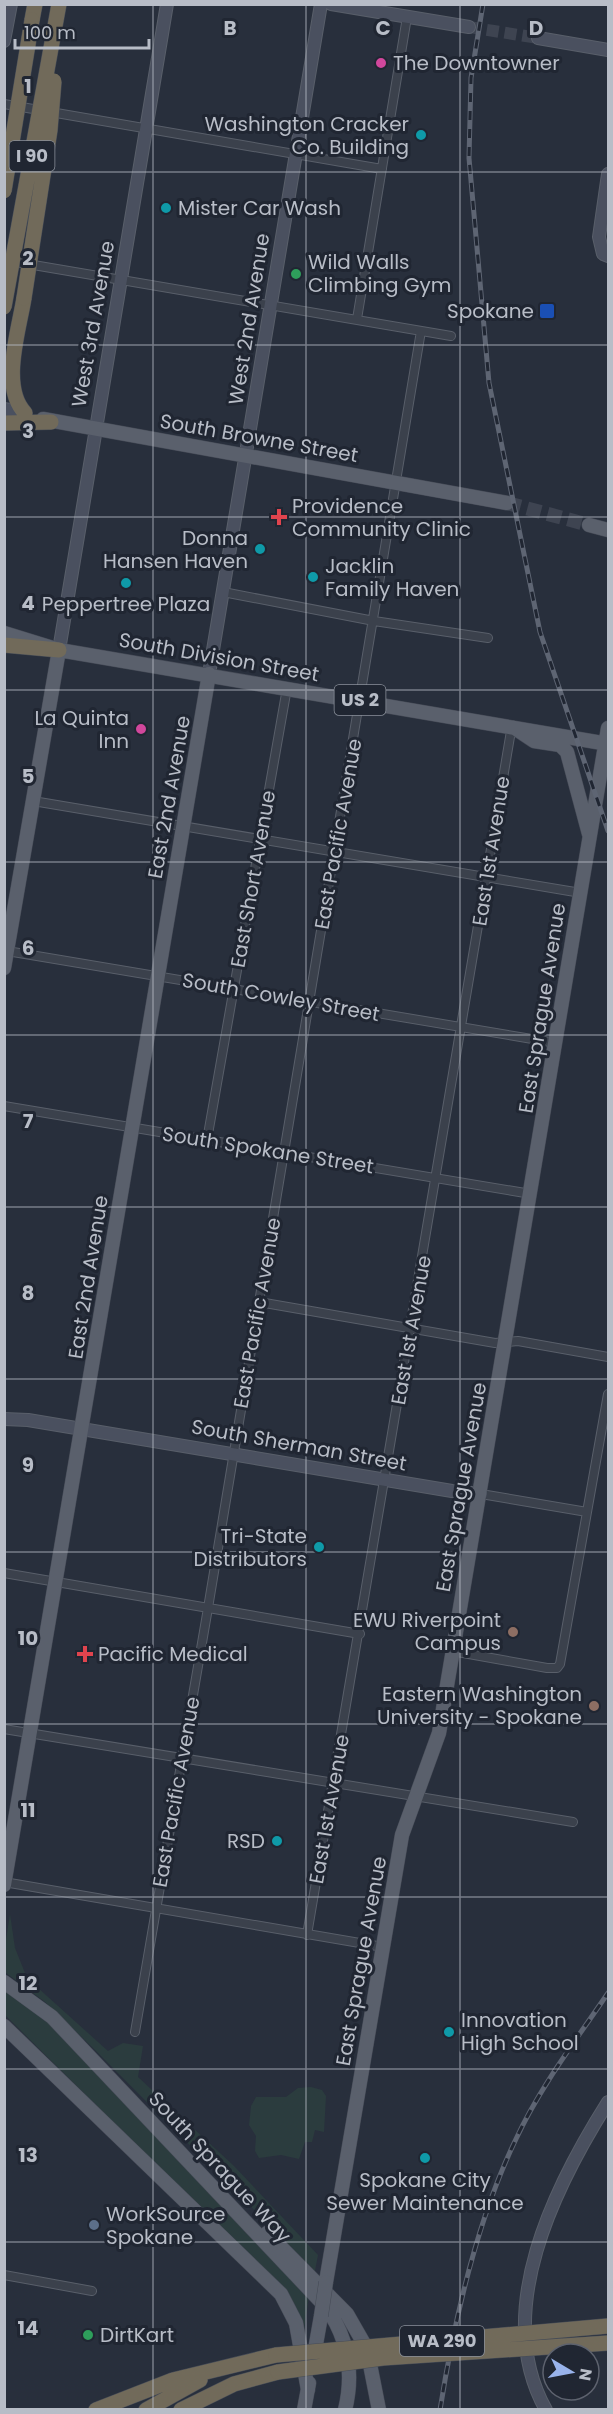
<svg xmlns="http://www.w3.org/2000/svg" width="613" height="2414" viewBox="0 0 613 2414" font-family="Poppins,sans-serif">
  <style>
    .green { fill: #2b3c3e }
    .lines { fill: none; stroke-linecap: round; stroke-linejoin: round }
    .secondary-tunnel { stroke: #3e4451; stroke-width: 12; stroke-dasharray: 12 6; stroke-linecap: butt }
    .primary-tunnel { stroke: #3e4451; stroke-width: 14; stroke-dasharray: 14 7; stroke-linecap: butt }
    .street-casing { stroke: #595f6a; stroke-width: 10 }
    .secondary-casing { stroke: #595f6a; stroke-width: 14 }
    .primary-casing { stroke: #454a56; stroke-width: 15 }
    .highway-casing { stroke: #464c57; stroke-width: 16 }
    .street { stroke: #3b414c; stroke-width: 8 }
    .secondary { stroke: #4a505f; stroke-width: 12 }
    .primary { stroke: #5a606c; stroke-width: 14 }
    .highway { stroke: #716a5a; stroke-width: 15 }
    .rail-casing { stroke: #5e6573; stroke-width: 5 }
    .rail { stroke: #202632; stroke-width: 3; stroke-dasharray: 9; stroke-linecap: butt }
    .primary-bridge-casing { stroke: #454a56; stroke-width: 15; stroke-linecap: butt }
    .highway-bridge-casing { stroke: #464c57; stroke-width: 16; stroke-linecap: butt }
    .primary-bridge { stroke: #5a606c; stroke-width: 14 }
    .highway-bridge { stroke: #716a5a; stroke-width: 15 }
    .grid { fill: none; stroke: #b8bdc7; stroke-width: 1.5; stroke-opacity: 0.55 }
    .hotel-dot { fill: #d1479c; stroke: #202632; stroke-width: 2 }
    .culture-dot { fill: #0f9aa8; stroke: #202632; stroke-width: 2 }
    .leisure-dot { fill: #2e9e5b; stroke: #202632; stroke-width: 2 }
    .transit-dot { fill: #1a4fb4; stroke: #202632; stroke-width: 2 }
    .health-dot { fill: #e0444e; stroke: #202632; stroke-width: 2 }
    .education-dot { fill: #8d6e63; stroke: #202632; stroke-width: 2 }
    .service-dot { fill: #5c6f8a; stroke: #202632; stroke-width: 2 }
    .labels { text-anchor: middle; stroke-width: 6; stroke-linejoin: round; paint-order: stroke }
    .shield { fill: #202632; stroke: #8a909a; stroke-width: 1.5 }
    .shield-label { font-size: 18px; font-weight: bold; fill: #b8bdc7 }
    .poi-label { font-size: 20px; fill: #b8bdc7; stroke: #202632; text-anchor: start }
    .street-label { font-size: 20px; fill: #b8bdc7; stroke: #202632 }
    .grid-label { font-size: 20px; text-anchor: middle; font-weight: bold; fill: #b8bdc7; stroke: #202632; stroke-width: 6; stroke-linejoin: round; paint-order: stroke }
  </style>
  <rect width="100%" height="100%" fill="#282f3c"/>
  <path class="green" d="M10,1914L15,1948L27,1978L108,2051L123,2043L143,2046L138,2077L234,2166L318,2255L315,2271L93,2048L45,2002L6,1973L5,1946Z
    M4,1989L42,2013L309,2296L304,2330L300,2321L102,2111L5,2015Z
    M311,2087L322,2090L326,2096L324,2132L315,2130L312,2142H305L299,2159L281,2155L259,2158L255,2151L256,2136L249,2125L251,2106L256,2097H286L298,2088Z"/>
  <g class="lines">
    <path class="secondary-tunnel" d="M469,27L538,38"/>
    <path class="primary-tunnel" d="M507,503L589,525"/>
    <defs>
      <path id="street" d="M4,104L382,169
        M4,260L451,336
        M357,319L407,17
        M223,592L374,621L488,638
        M33,801L581,893
        M7,951L556,1043
        M4,1106L531,1194
        M207,1140L287,688
        M259,1302L495,1343L518,1341L608,1357
        M481,1494L587,1512
        M4,1573L360,1634
        M452,1651L547,1668H557L560,1664L608,1394
        M4,1729L573,1822
        M4,1882L383,1947
        M307,1935L512,725
        M135,2032L208,1608L421,331
        M4,2275L92,2291"/>
      <path id="secondary" d="M331,4L469,27
        M538,38L608,50
        M4,41L11,4
        M608,174L599,237L603,254L608,256
        M4,409L25,413
        M59,650L167,4
        M209,674L321,4
        M4,1419L28,1420L452,1491L481,1494
        M546,2410C491,2312 555,2186 608,2102"/>
      <path id="primary" d="M43,419L507,503
        M589,525L608,530
        M4,633L59,650L608,744
        M516,729L534,741L560,745L567,752L589,834
        M4,968L59,650
        M4,1885L209,674
        M4,1982L52,2017L326,2307C348,2338 354,2373 345,2410
        M4,2026L281,2294L296,2323L308,2390
        M267,2233L347,2314L367,2349L379,2410
        M326,2282L402,1835L439,1733L608,728
        M313,2361L321,2316
        M304,2410L309,2383"/>
      <path id="highway" d="M32,20L35,4
        M24,298C19,330 0,387 25,413
        M4,423L51,422
        M4,645L59,650
        M96,2410L173,2380L276,2355
        M146,2410L200,2380
        M181,2410L234,2384L278,2372"/>
    </defs>
    <use href="#street" class="street-casing"/>
    <use href="#secondary" class="secondary-casing"/>
    <use href="#primary" class="primary-casing"/>
    <use href="#highway" class="highway-casing"/>
    <use href="#street" class="street"/>
    <use href="#secondary" class="secondary"/>
    <use href="#primary" class="primary"/>
    <use href="#highway" class="highway"/>
    <defs>
      <path id="rail" d="M483,4L471,78L469,158L489,383L540,632L608,831
        M440,2410C454,2321 477,2220 516,2139C540,2087 576,2040 608,1993"/>
    </defs>
    <use href="#rail" class="rail-casing"/>
    <use href="#rail" class="rail"/>
    <defs>
      <path id="primary-bridge" d="M321,2316L326,2282"/>
      <path id="highway-bridge" d="M4,191L32,20
        M24,298L50,130L54,81
        M4,307L59,4
        M276,2355L608,2326
        M278,2372L383,2358L608,2343"/>
    </defs>
    <use href="#primary-bridge" class="primary-bridge-casing"/>
    <use href="#highway-bridge" class="highway-bridge-casing"/>
    <use href="#primary-bridge" class="primary-bridge"/>
    <use href="#highway-bridge" class="highway-bridge"/>
  </g>
  <path class="grid" d="M153,4V2410M306,4V2410M460,4V2410M4,172H608M4,345H608M4,517H608M4,690H608M4,862H608M4,1035H608M4,1207H608M4,1379H608M4,1552H608M4,1724H608M4,1897H608M4,2069H608M4,2242H608"/>
  <g class="hotel-dot">
    <circle cx="381" cy="63" r="6"/>
    <circle cx="141" cy="729" r="6"/>
  </g>
  <g class="culture-dot">
    <circle cx="421" cy="135" r="6"/>
    <circle cx="166" cy="208" r="6"/>
    <circle cx="260" cy="549" r="6"/>
    <circle cx="313" cy="577" r="6"/>
    <circle cx="126" cy="583" r="6"/>
    <circle cx="319" cy="1547" r="6"/>
    <circle cx="277" cy="1841" r="6"/>
    <circle cx="449" cy="2032" r="6"/>
    <circle cx="425" cy="2158" r="6"/>
  </g>
  <g class="leisure-dot">
    <circle cx="296" cy="274" r="6"/>
    <circle cx="88" cy="2335" r="6"/>
  </g>
  <rect class="transit-dot" x="539" y="303" width="16" height="16" rx="3"/>
  <g class="health-dot">
    <path d="M276 508h6v6h6v6h-6v6h-6v-6h-6v-6h6z"/>
    <path d="M82 1645h6v6h6v6h-6v6h-6v-6h-6v-6h6z"/>
  </g>
  <g class="education-dot">
    <circle cx="513" cy="1632" r="6"/>
    <circle cx="594" cy="1706" r="6"/>
  </g>
  <circle class="service-dot" cx="94" cy="2225" r="6"/>
  <g class="labels">
    <g class="shield">
      <rect x="9.5" y="141" width="45" height="30" rx="4.5"/>
      <rect x="334.5" y="685" width="51" height="30" rx="4.5"/>
      <rect x="400" y="2326" width="84" height="30" rx="4.5"/>
    </g>
    <g class="shield-label">
      <text x="32" y="162">I 90</text>
      <text x="360" y="706">US 2</text>
      <text x="442" y="2347">WA 290</text>
    </g>
    <g class="poi-label">
      <text x="393" y="70">The Downtowner</text>
      <text x="409" y="131" text-anchor="end">Washington Cracker<tspan x="409" dy="23">Co. Building</tspan></text>
      <text x="178" y="215">Mister Car Wash</text>
      <text x="308" y="269">Wild Walls<tspan x="308" dy="23">Climbing Gym</tspan></text>
      <text x="534" y="318" text-anchor="end">Spokane</text>
      <text x="292" y="513">Providence<tspan x="292" dy="23">Community Clinic</tspan></text>
      <text x="248" y="545" text-anchor="end">Donna<tspan x="248" dy="23">Hansen Haven</tspan></text>
      <text x="325" y="573">Jacklin<tspan x="325" dy="23">Family Haven</tspan></text>
      <text x="126" y="611" text-anchor="middle">Peppertree Plaza</text>
      <text x="129" y="725" text-anchor="end">La Quinta<tspan x="129" dy="23">Inn</tspan></text>
      <text x="307" y="1543" text-anchor="end">Tri-State<tspan x="307" dy="23">Distributors</tspan></text>
      <text x="501" y="1627" text-anchor="end">EWU Riverpoint<tspan x="501" dy="23">Campus</tspan></text>
      <text x="98" y="1661">Pacific Medical</text>
      <text x="582" y="1701" text-anchor="end">Eastern Washington<tspan x="582" dy="23">University - Spokane</tspan></text>
      <text x="265" y="1848" text-anchor="end">RSD</text>
      <text x="461" y="2027">Innovation<tspan x="461" dy="23">High School</tspan></text>
      <text x="425" y="2187" text-anchor="middle">Spokane City<tspan x="425" dy="23">Sewer Maintenance</tspan></text>
      <text x="106" y="2221">WorkSource<tspan x="106" dy="23">Spokane</tspan></text>
      <text x="100" y="2342">DirtKart</text>
    </g>
    <g class="street-label">
      <text transform="translate(249 319) rotate(-81)" y="7">West 2nd Avenue</text>
      <text transform="translate(93 324) rotate(-80)" y="7">West 3rd Avenue</text>
      <text transform="translate(259 438) rotate(10)" y="7">South Browne Street</text>
      <text transform="translate(219 657) rotate(10)" y="7">South Division Street</text>
      <text transform="translate(169 797) rotate(-80)" y="7">East 2nd Avenue</text>
      <text transform="translate(338 834) rotate(-80)" y="7">East Pacific Avenue</text>
      <text transform="translate(491 851) rotate(-81)" y="7">East 1st Avenue</text>
      <text transform="translate(253 879) rotate(-80)" y="7">East Short Avenue</text>
      <text transform="translate(281 997) rotate(10)" y="7">South Cowley Street</text>
      <text transform="translate(542 1008) rotate(-81)" y="7">East Sprague Avenue</text>
      <text transform="translate(268 1150) rotate(9)" y="7">South Spokane Street</text>
      <text transform="translate(88 1277) rotate(-81)" y="7">East 2nd Avenue</text>
      <text transform="translate(257 1313) rotate(-80)" y="7">East Pacific Avenue</text>
      <text transform="translate(411 1330) rotate(-80)" y="7">East 1st Avenue</text>
      <text transform="translate(299 1445) rotate(10)" y="7">South Sherman Street</text>
      <text transform="translate(461 1487) rotate(-80)" y="7">East Sprague Avenue</text>
      <text transform="translate(176 1792) rotate(-80)" y="7">East Pacific Avenue</text>
      <text transform="translate(329 1809) rotate(-80)" y="7">East 1st Avenue</text>
      <text transform="translate(361 1961) rotate(-80)" y="7">East Sprague Avenue</text>
      <text transform="translate(220 2167) rotate(47)" y="7">South Sprague Way</text>
    </g>
  </g>
  <g class="grid-label">
    <text x="230" y="35">B</text>
    <text x="383" y="35">C</text>
    <text x="536" y="35">D</text>
    <text x="28" y="93">1</text>
    <text x="28" y="265">2</text>
    <text x="28" y="438">3</text>
    <text x="28" y="610">4</text>
    <text x="28" y="783">5</text>
    <text x="28" y="955">6</text>
    <text x="28" y="1128">7</text>
    <text x="28" y="1300">8</text>
    <text x="28" y="1472">9</text>
    <text x="28" y="1645">10</text>
    <text x="28" y="1817">11</text>
    <text x="28" y="1990">12</text>
    <text x="28" y="2162">13</text>
    <text x="28" y="2335">14</text>
  </g>
  <rect width="613" height="2414" fill="none" stroke="#b8bdc7" stroke-width="12"/>
  <g transform="translate(571 2372) rotate(100)"><circle r="28" fill="#202632" stroke="#5d626e" stroke-width="1.5"/>
  <path d="M0-4.5L10 22L0 15L-10 22Z" fill="#99b3eb"/>
  <text y="-9" font-size="16" font-weight="bold" text-anchor="middle" fill="#b8bdc7">N</text>
  </g>
  <path d="M15 39v9h134v-9" fill="none" stroke="#b8bdc7" stroke-width="3"/>
  <text x="24" y="39" font-size="18" fill="#b8bdc7" stroke="#202632" stroke-width="4.5" paint-order="stroke">100 m</text>
</svg>
